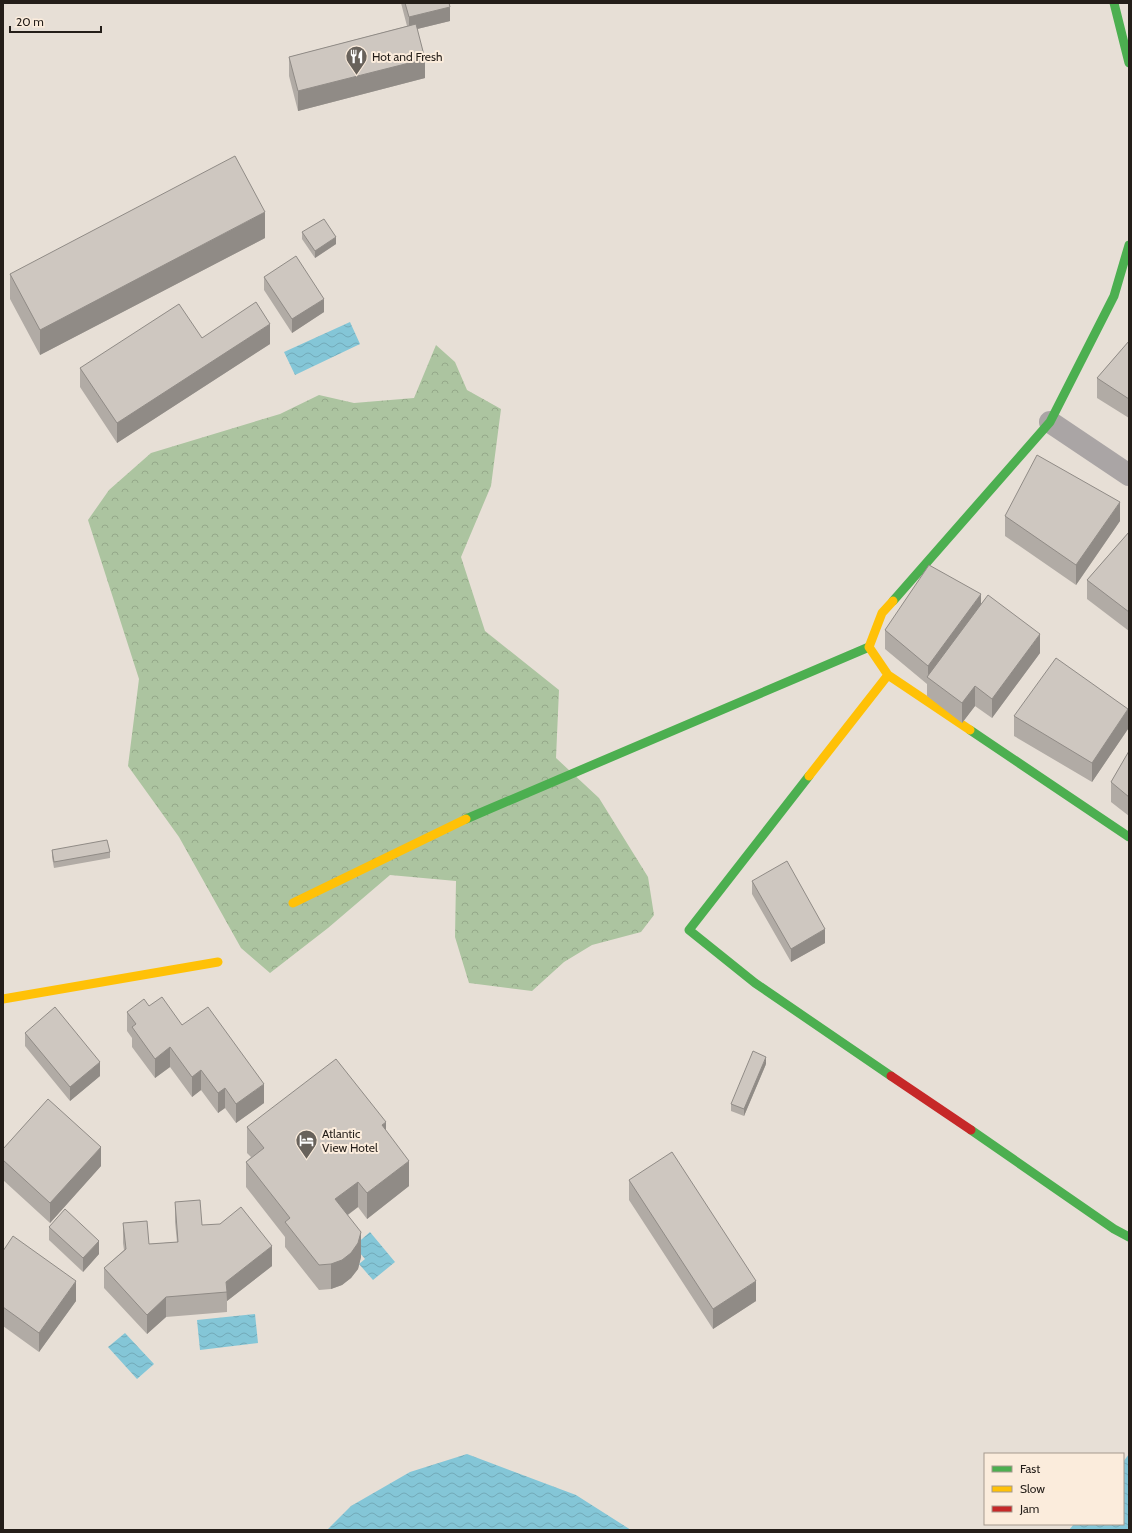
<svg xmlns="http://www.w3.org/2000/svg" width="1132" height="1533" viewBox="0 0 1132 1533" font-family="Cabin,sans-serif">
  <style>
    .forest { fill: url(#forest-crowns) }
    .water { fill: url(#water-waves) }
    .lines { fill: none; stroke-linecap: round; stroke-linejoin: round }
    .street { stroke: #aaa5a5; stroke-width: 22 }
    .fast { stroke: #4caf50; stroke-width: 9 }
    .slow { stroke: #ffc107; stroke-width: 9 }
    .jam { stroke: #c62828; stroke-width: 9 }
    .wall { fill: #b1aba5 }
    .shaded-wall { fill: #908b86 }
    .building { fill: #cec7c0; stroke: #908b86 }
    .labels { text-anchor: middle; stroke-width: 4; stroke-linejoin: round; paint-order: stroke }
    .poi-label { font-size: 12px; fill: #241e19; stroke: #fbecdc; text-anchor: start }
  </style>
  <defs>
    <pattern id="forest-crowns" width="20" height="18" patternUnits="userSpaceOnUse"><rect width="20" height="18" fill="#acc4a0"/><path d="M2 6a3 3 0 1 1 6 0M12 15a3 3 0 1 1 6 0" fill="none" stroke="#94a889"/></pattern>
    <pattern id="water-waves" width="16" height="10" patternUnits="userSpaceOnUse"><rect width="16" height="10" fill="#84c6d7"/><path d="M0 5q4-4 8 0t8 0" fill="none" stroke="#72aab8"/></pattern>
  </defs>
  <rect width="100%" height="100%" fill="#e7dfd6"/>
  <path class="forest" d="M436,345L455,362L467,390L501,409L491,486L461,557L485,631L559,690L556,758L599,798L648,877L654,915L641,932L592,945L564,962L532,991L469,983L455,937L456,881L390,875L328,928L270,973L241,948L179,837L128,766L139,679L88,520L109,490L151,453L280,414L319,395L354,403L414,398Z"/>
  <path class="water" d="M350,322L360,344L295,375L284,352Z
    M370,1232L395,1262L373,1280L359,1264L365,1259L354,1246Z
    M255,1314L258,1343L200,1350L197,1320Z
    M125,1333L154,1364L137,1379L108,1347Z
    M467,1454L576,1495L631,1530H327L351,1506L410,1472Z
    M1129,1454V1530H1069L1074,1524H1123V1462Z"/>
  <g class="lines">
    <path class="street" d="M1050,422L1129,475"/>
    <path class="fast" d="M1114,3L1129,63
      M893,601L1050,422L1114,296L1129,245
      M970,730L1129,837
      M809,776L689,930L755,983L891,1076
      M466,819L869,647
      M971,1130L1114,1229L1129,1237"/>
    <path class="slow" d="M893,601L882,613L869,647L888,675L970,730
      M809,776L888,675
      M293,903L466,819
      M3,999L218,962"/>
    <path class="jam" d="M891,1076L971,1130"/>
  </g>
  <path class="wall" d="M401,3H449L450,21L417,29L425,78L298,111L289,76V57L407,26Z
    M302,232L336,244L315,258L302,239Z
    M265,238L40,355L10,299V274Z
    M264,277L324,312L292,333L264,290Z
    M202,338L270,344L117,443L80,387V368Z
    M1129,341V418L1097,398V378Z
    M1005,516L1120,521L1076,585L1005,536Z
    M1129,532V631L1087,599V580Z
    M981,604L1040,653L992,718L975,706L962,723L927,696V684L885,649V630Z
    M1014,716L1128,729L1092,782L1014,736Z
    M1129,751V816L1111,802V782Z
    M52,850L110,852V858L54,868L52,857Z
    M752,881L825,943L791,962L752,894Z
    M149,1006L182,1025L264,1103L236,1123L225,1108L218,1113L201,1090L192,1097L170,1067L155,1078L132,1047V1038L127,1031V1012Z
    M25,1033L100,1076L70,1101L25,1046Z
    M766,1064L744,1116L731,1111V1104Z
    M247,1127L386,1131L409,1186L367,1219L358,1207L348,1215L361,1257L358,1269L351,1278L342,1285L331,1289L319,1290L285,1247V1237L246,1187V1162L251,1157L247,1153Z
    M3,1149L101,1166L50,1223L3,1180Z
    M629,1180L756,1301L713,1329L629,1200Z
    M175,1202L202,1225L272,1266L227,1301V1312L166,1317L147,1334L104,1288V1268L124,1250L123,1243V1223L149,1244L177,1242L175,1222Z
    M49,1227L99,1254L83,1272L49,1240Z
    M3,1251L76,1301L39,1352L3,1326Z"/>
  <path class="shaded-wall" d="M450,7V21L409,31V17Z
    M425,59V78L298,111V91Z
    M265,212V238L40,355V330Z
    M336,237V244L315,258V251Z
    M324,299V312L292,333V319Z
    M270,324V344L117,443V423Z
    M1120,502V521L1076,585V565Z
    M981,594V613L928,678V666Z
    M1040,634V653L992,718V699Z
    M975,686V706L962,723V703Z
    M1128,709V729L1092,782V763Z
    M825,929V943L791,962V949Z
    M170,1047V1067L155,1078V1059Z
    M766,1057V1064L744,1116V1109Z
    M100,1062V1076L70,1101V1087Z
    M201,1070V1090L192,1097V1077Z
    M264,1084V1103L236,1123V1104Z
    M225,1088V1108L218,1113V1093Z
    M386,1122V1147L382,1125Z
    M101,1147V1166L50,1223V1203Z
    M409,1161V1186L367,1219V1193Z
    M358,1182V1207L335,1224V1199Z
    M361,1232V1257L358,1269L351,1278L342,1285L331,1289V1264Z
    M99,1241V1254L83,1272V1258Z
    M272,1246V1266L227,1301L226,1282Z
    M76,1281V1301L39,1352V1333Z
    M756,1281V1301L713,1329V1309Z
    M166,1297V1317L147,1334V1315Z"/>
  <path class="building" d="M405,3H449L450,7L409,17Z
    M416,24L425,59L298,91L289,57Z
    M235,156L265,212L40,330L10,274Z
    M324,219L336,237L315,251L302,232Z
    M296,256L324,299L292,319L264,277Z
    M256,302L270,324L117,423L80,368L179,304L202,338Z
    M1129,341V399L1097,378Z
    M1037,455L1120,502L1076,565L1005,516Z
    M1129,532V612L1087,580Z
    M929,565L981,594L928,666L885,630Z
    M988,595L1040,634L992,699L975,686L962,703L927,677Z
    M1056,658L1128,709L1092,763L1014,716Z
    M1129,751V797L1111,782Z
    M107,840L110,852L54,862L52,850Z
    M787,861L825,929L791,949L752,881Z
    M162,997L182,1025L208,1007L264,1084L236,1104L225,1088L218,1093L201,1070L192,1077L170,1047L155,1059L132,1027L136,1024L127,1012L144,999L149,1006Z
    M55,1007L100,1062L70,1087L25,1033Z
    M753,1051L766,1057L744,1109L731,1104Z
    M336,1059L386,1122L382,1125L409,1161L367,1193L358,1182L335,1199L361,1232L358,1243L351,1253L342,1260L331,1264L319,1265L285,1222L290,1218L246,1162L264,1148L247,1127Z
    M48,1099L101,1147L50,1203L3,1160V1149Z
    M672,1152L756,1281L713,1309L629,1180Z
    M200,1200L202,1225L220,1224L241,1207L272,1246L226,1282L227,1292L166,1297L147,1315L104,1268L126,1249L123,1223L147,1221L149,1244L178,1242L175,1202Z
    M65,1209L99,1241L83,1258L49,1227Z
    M13,1236L76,1281L39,1333L3,1307V1251Z"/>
  <defs>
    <symbol id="restaurant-pin" viewBox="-11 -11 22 30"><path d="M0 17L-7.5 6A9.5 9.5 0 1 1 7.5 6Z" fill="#68625b" stroke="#fbecdc"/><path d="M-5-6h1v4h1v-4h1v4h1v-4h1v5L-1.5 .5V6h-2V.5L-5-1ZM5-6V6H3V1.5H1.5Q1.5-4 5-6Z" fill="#fff"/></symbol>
    <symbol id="hotel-pin" viewBox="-11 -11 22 30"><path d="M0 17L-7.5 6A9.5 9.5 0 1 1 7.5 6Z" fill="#68625b" stroke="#fbecdc"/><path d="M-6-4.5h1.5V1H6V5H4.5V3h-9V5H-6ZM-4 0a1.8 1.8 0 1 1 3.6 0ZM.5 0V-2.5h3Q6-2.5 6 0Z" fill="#fff"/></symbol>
  </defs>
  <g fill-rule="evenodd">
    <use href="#restaurant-pin" x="344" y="44" width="25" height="34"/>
    <use href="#hotel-pin" x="294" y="1128" width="25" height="34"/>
  </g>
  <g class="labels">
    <g class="poi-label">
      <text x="372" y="61">Hot and Fresh</text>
      <text x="322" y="1138">Atlantic<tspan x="322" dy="14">View Hotel</tspan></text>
    </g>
  </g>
  <rect width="1132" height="1533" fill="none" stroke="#241e19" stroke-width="8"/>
  <rect x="984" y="1453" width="140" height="72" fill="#fbecdc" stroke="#a59a8e"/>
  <rect x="992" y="1466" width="20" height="6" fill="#4caf50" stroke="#a59a8e"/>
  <text x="1020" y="1473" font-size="12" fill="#241e19">Fast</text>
  <rect x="992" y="1486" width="20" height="6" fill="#ffc107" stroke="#a59a8e"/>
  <text x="1020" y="1493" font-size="12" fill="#241e19">Slow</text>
  <rect x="992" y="1506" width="20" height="6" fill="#c62828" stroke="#a59a8e"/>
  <text x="1020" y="1513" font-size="12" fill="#241e19">Jam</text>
  <path d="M10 26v6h91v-6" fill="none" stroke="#241e19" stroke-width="2"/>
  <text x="16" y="26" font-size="12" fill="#241e19" stroke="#fbecdc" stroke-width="3" paint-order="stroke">20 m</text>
</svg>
